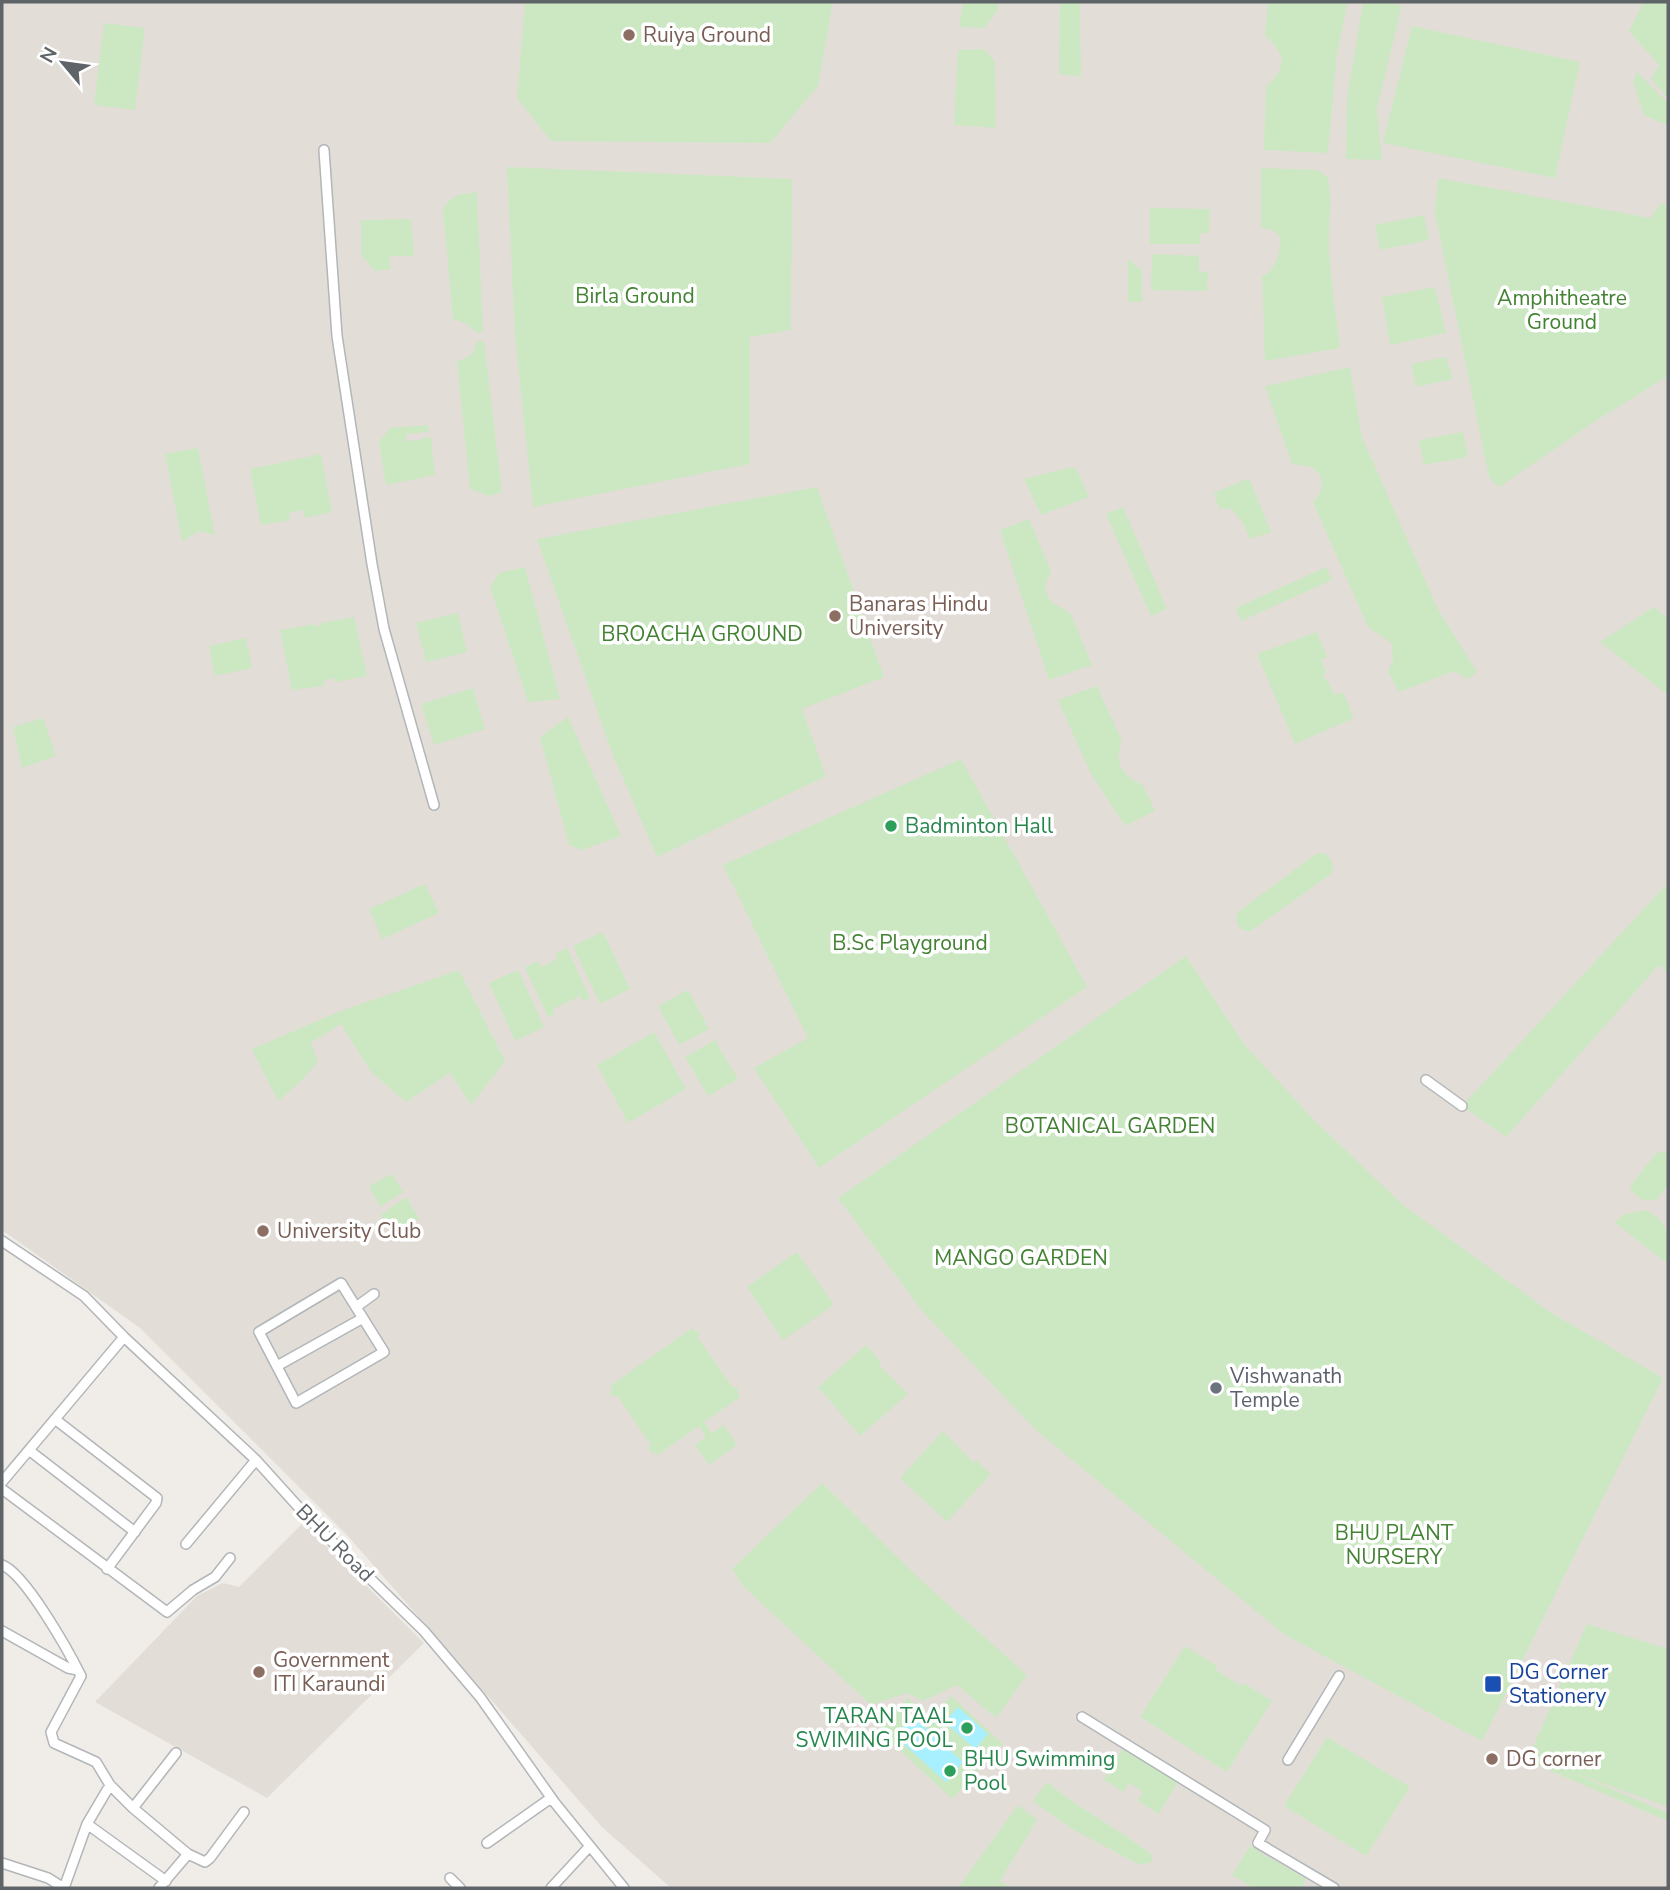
<svg xmlns="http://www.w3.org/2000/svg" width="1670" height="1890" viewBox="0 0 1670 1890" font-family="'Nunito Sans',sans-serif">
  <style>
    .education { fill: #e3ddd7 }
    .green { fill: #cce8c3 }
    .water { fill: #a8f0ff }
    .lines { fill: none; stroke-linecap: round; stroke-linejoin: round }
    .minor-casing { stroke: #b2b6b9; stroke-width: 12 }
    .minor { stroke: #fff; stroke-width: 9 }
    .education-dot { fill: #8d6e63; stroke: #fff; stroke-width: 2.5 }
    .leisure-dot { fill: #2e9e5b; stroke: #fff; stroke-width: 2.5 }
    .worship-dot { fill: #6b7280; stroke: #fff; stroke-width: 2.5 }
    .transit-dot { fill: #1a4fb4; stroke: #fff; stroke-width: 2.5 }
    .labels { text-anchor: middle; stroke-width: 7; stroke-linejoin: round; paint-order: stroke }
    .education-label { font-size: 21px; fill: #785e54; stroke: #fff; text-anchor: start }
    .park-label { font-size: 21px; fill: #428232; stroke: #fff }
    .leisure-label { font-size: 21px; fill: #27864d; stroke: #fff; text-anchor: start }
    .worship-label { font-size: 21px; fill: #5b616d; stroke: #fff; text-anchor: start }
    .street-label { font-size: 21px; fill: #5e6467; stroke: #fff }
    .transit-label { font-size: 21px; fill: #164399; stroke: #fff; text-anchor: start }
  </style>
  <rect width="100%" height="100%" fill="#f0ece7"/>
  <path class="education" d="M2,2H1668V1888H671L602,1827L348,1536L140,1328L2,1230Z
    M303,1523L424,1643L267,1798L95,1702L197,1596L223,1583L239,1587Z"/>
  <path class="green" d="M525,2H833L818,86L770,143L551,141L517,98Z
    M963,2H998V10L984,28L959,27Z
    M1060,2H1080L1081,77L1059,74Z
    M1268,2H1348L1337,53L1328,153L1264,150L1266,87C1287,67 1287,55 1265,36Z
    M1363,2H1390L1402,6L1377,108L1382,160L1346,159L1347,98Z
    M1638,2H1668V98L1651,79L1659,65L1629,31L1642,5Z
    M104,23L145,28L135,110L94,105Z
    M1412,26L1580,62L1555,178L1383,143Z
    M984,49L995,62L996,128L954,125L958,50Z
    M1637,72L1668,103V126L1644,115L1633,82Z
    M507,167L792,179L791,330L750,337V464L533,507L515,335Z
    M1261,168L1318,170L1328,178C1333,201 1328,225 1329,249C1331,282 1336,315 1340,348L1265,361L1262,276C1276,271 1280,252 1281,239L1275,231L1261,227Z
    M1438,178L1650,218L1661,203L1668,208V376L1597,420L1499,487L1489,477L1435,213Z
    M477,192L483,332L477,333L467,324L453,319L443,210C450,194 462,194 477,192Z
    M1150,208L1210,209L1209,233H1200V244H1150Z
    M1424,215L1429,240L1380,250L1375,225Z
    M411,219L414,256H390V269L375,271L361,255V220Z
    M1152,254L1199,256V271L1208,272L1207,291L1151,290Z
    M1128,261H1132L1136,267L1142,269V302H1128Z
    M1435,287L1446,333L1390,345L1382,297Z
    M484,341L502,492L489,496L470,489L457,362L472,354L477,342Z
    M1446,357L1453,379L1416,387L1411,364Z
    M1350,367L1362,437L1438,609L1477,672L1467,679L1454,671L1399,692L1388,672L1393,660L1392,643L1368,627L1313,502C1321,493 1325,485 1319,473L1311,467L1292,464L1265,386Z
    M428,425L429,432L406,434V441L422,440V438L431,437L435,475L386,485L379,442L390,428Z
    M1463,432L1468,457L1424,465L1419,440Z
    M198,448L215,535L199,531L182,542L165,454Z
    M321,454L332,512L305,518L303,510L289,513L290,520L261,525L250,469Z
    M1072,467L1077,470L1089,497L1041,515L1024,479Z
    M1249,478L1271,532L1250,539L1244,525L1232,509L1219,508L1214,493Z
    M817,487L884,677L802,709L826,776L657,857L612,753L537,539Z
    M1123,507L1167,609L1151,616L1106,514Z
    M1029,519L1051,571L1045,586L1050,601L1071,614L1092,665L1049,680L1000,530Z
    M525,567L560,699L528,702L490,587L499,573Z
    M1326,567L1332,580L1241,621L1236,608Z
    M1654,607L1668,619V695L1600,642Z
    M458,613L467,652L426,662L416,623Z
    M354,617L367,676L335,682L334,678L323,681L324,686L292,690L280,630L314,624L315,627L321,625V623Z
    M1317,632L1327,657L1321,660L1326,673L1323,675L1326,681H1328L1334,695L1343,692L1354,718L1295,744L1257,654Z
    M246,638L252,668L215,676L209,646Z
    M1097,686L1122,741C1113,763 1123,776 1143,785L1155,811L1125,826L1090,772L1058,700Z
    M473,688L485,729L434,745L421,704Z
    M568,717L621,836L582,850L569,845L540,737Z
    M43,718L56,756L22,768L13,727Z
    M961,759L1087,987L819,1168L754,1068L808,1038L723,865Z
    M1321,853L1326,854C1332,860 1335,866 1331,874L1251,931C1242,932 1237,927 1236,918L1238,912L1316,854Z
    M425,884L439,913L382,939L369,909Z
    M1665,886L1668,889V973L1659,965L1506,1137L1462,1106Z
    M603,932L630,989L600,1004L573,946Z
    M567,948L590,998L583,1001L580,996L553,1009L555,1014L548,1017L525,967L538,961L542,967L557,959L555,954Z
    M1186,956L1244,1044L1314,1120L1402,1204L1550,1312L1663,1378L1482,1741L1285,1635L1037,1431L923,1312L838,1198Z
    M459,970L505,1061L471,1105L450,1073L406,1102L371,1072L341,1024L311,1043L318,1062L301,1081L278,1101L252,1049L338,1012Z
    M518,970L544,1027L515,1041L489,983Z
    M688,990L709,1029L679,1045L658,1006Z
    M654,1032L686,1089L628,1123L597,1065Z
    M715,1040L738,1079L708,1096L685,1057Z
    M1658,1151L1668,1154V1185L1656,1200H1643L1631,1191V1185Z
    M392,1174L403,1192L380,1207L369,1186Z
    M406,1197L419,1218L394,1234L381,1215Z
    M1644,1210C1670,1219 1668,1238 1668,1264L1614,1222L1625,1214Z
    M797,1252L834,1305L783,1340L747,1287Z
    M692,1328L695,1332L698,1331L700,1335L698,1338L733,1388L736,1386L740,1397L704,1422L712,1433L724,1425L737,1445L709,1465L695,1445L706,1437L699,1426L658,1455L655,1452L652,1454L648,1448L651,1445L617,1395L613,1397L609,1392L613,1390L610,1386Z
    M866,1345L881,1362L879,1365L908,1394L860,1436L818,1387Z
    M943,1431L973,1462L976,1460L991,1474L947,1522L900,1478Z
    M822,1483L922,1581L1027,1675L996,1718L957,1685L923,1701L907,1693L871,1705L743,1586L732,1569Z
    M1587,1624L1668,1649V1807L1572,1772L1668,1813V1821L1527,1761Z
    M1185,1646L1217,1666L1215,1669L1241,1686L1244,1683L1272,1701L1227,1772L1140,1717Z
    M951,1696L1003,1744L952,1799L878,1730L908,1698L930,1719Z
    M1327,1737L1410,1787L1366,1856L1284,1806Z
    M1124,1746L1179,1780L1159,1814L1138,1801L1143,1792L1129,1783L1123,1792L1104,1780Z
    M1047,1782C1079,1809 1118,1828 1151,1854L1153,1862L1140,1865L1072,1829L1033,1801Z
    M1018,1805L1037,1820L1000,1881L1011,1888H958Z
    M1250,1846L1306,1879L1301,1888H1254L1232,1875Z"/>
  <path class="water" d="M958,1707L988,1734L975,1749L945,1722Z
    M912,1716L963,1762L946,1782L895,1736Z"/>
  <g class="lines">
    <defs>
      <path id="minor" d="M324,150L337,336L372,564L384,629L434,805
        M1426,1080L1462,1106
        M2,1241L84,1296L124,1337L256,1460L311,1521L424,1631L480,1697L555,1803L624,1888
        M341,1283L384,1352L296,1403L259,1332Z
        M356,1307L374,1294
        M277,1366L363,1318
        M56,1420L157,1498L156,1503L107,1569
        M30,1451L135,1532
        M2,1482L124,1337
        M2,1489L167,1612L193,1590L215,1577L230,1558
        M186,1544L256,1460
        M2,1565C25,1573 69,1652 81,1676L51,1732L54,1743L96,1762L110,1785L87,1824L166,1881
        M2,1631L68,1668L78,1670
        M1082,1717L1265,1830L1258,1843L1334,1888
        M1288,1760L1339,1676
        M110,1785L133,1808L176,1753
        M133,1808L188,1854
        M487,1843L551,1798
        M2,1863L48,1878L64,1888
        M450,1878L460,1888
        M64,1888L87,1824
        M159,1888L188,1854L205,1862L210,1858L244,1812
        M551,1888L589,1847"/>
    </defs>
    <use href="#minor" class="minor-casing"/>
    <use href="#minor" class="minor"/>
  </g>
  <g class="education-dot">
    <circle cx="629" cy="35" r="7"/>
    <circle cx="835" cy="616" r="7"/>
    <circle cx="263" cy="1231" r="7"/>
    <circle cx="259" cy="1672" r="7"/>
    <circle cx="1492" cy="1759" r="7"/>
  </g>
  <g class="leisure-dot">
    <circle cx="891" cy="826" r="7"/>
    <circle cx="967" cy="1728" r="7"/>
    <circle cx="950" cy="1771" r="7"/>
  </g>
  <circle class="worship-dot" cx="1216" cy="1388" r="7"/>
  <rect class="transit-dot" x="1484" y="1675" width="18" height="18" rx="3.5"/>
  <g class="labels">
    <g class="education-label">
      <text x="643" y="42">Ruiya Ground</text>
      <text x="849" y="611">Banaras Hindu<tspan x="849" dy="24">University</tspan></text>
      <text x="277" y="1238">University Club</text>
      <text x="273" y="1667">Government<tspan x="273" dy="24">ITI Karaundi</tspan></text>
      <text x="1506" y="1766">DG corner</text>
    </g>
    <g class="park-label">
      <text x="635" y="303">Birla Ground</text>
      <text x="1562" y="305">Amphitheatre<tspan x="1562" dy="24">Ground</tspan></text>
      <text x="702" y="641">BROACHA GROUND</text>
      <text x="910" y="950">B.Sc Playground</text>
      <text x="1110" y="1133">BOTANICAL GARDEN</text>
      <text x="1021" y="1265">MANGO GARDEN</text>
      <text x="1394" y="1540">BHU PLANT<tspan x="1394" dy="24">NURSERY</tspan></text>
    </g>
    <g class="leisure-label">
      <text x="905" y="833">Badminton Hall</text>
      <text x="953" y="1723" text-anchor="end">TARAN TAAL<tspan x="953" dy="24">SWIMING POOL</tspan></text>
      <text x="964" y="1766">BHU Swimming<tspan x="964" dy="24">Pool</tspan></text>
    </g>
    <g class="worship-label">
      <text x="1230" y="1383">Vishwanath<tspan x="1230" dy="24">Temple</tspan></text>
    </g>
    <g class="street-label">
      <text transform="translate(335 1543) rotate(45)" y="7">BHU Road</text>
    </g>
    <g class="transit-label">
      <text x="1509" y="1679">DG Corner<tspan x="1509" dy="24">Stationery</tspan></text>
    </g>
  </g>
  <rect width="1670" height="1890" fill="none" stroke="#5e6467" stroke-width="7"/>
  <g transform="translate(63 63) rotate(299)" stroke="#ffffff" stroke-width="5" paint-order="stroke">
  <path d="M0-5L12 26L0 18L-12 26Z" fill="#5e6467"/>
  <text y="-10" font-size="19" font-weight="bold" text-anchor="middle" fill="#5e6467">N</text>
  </g>
</svg>
